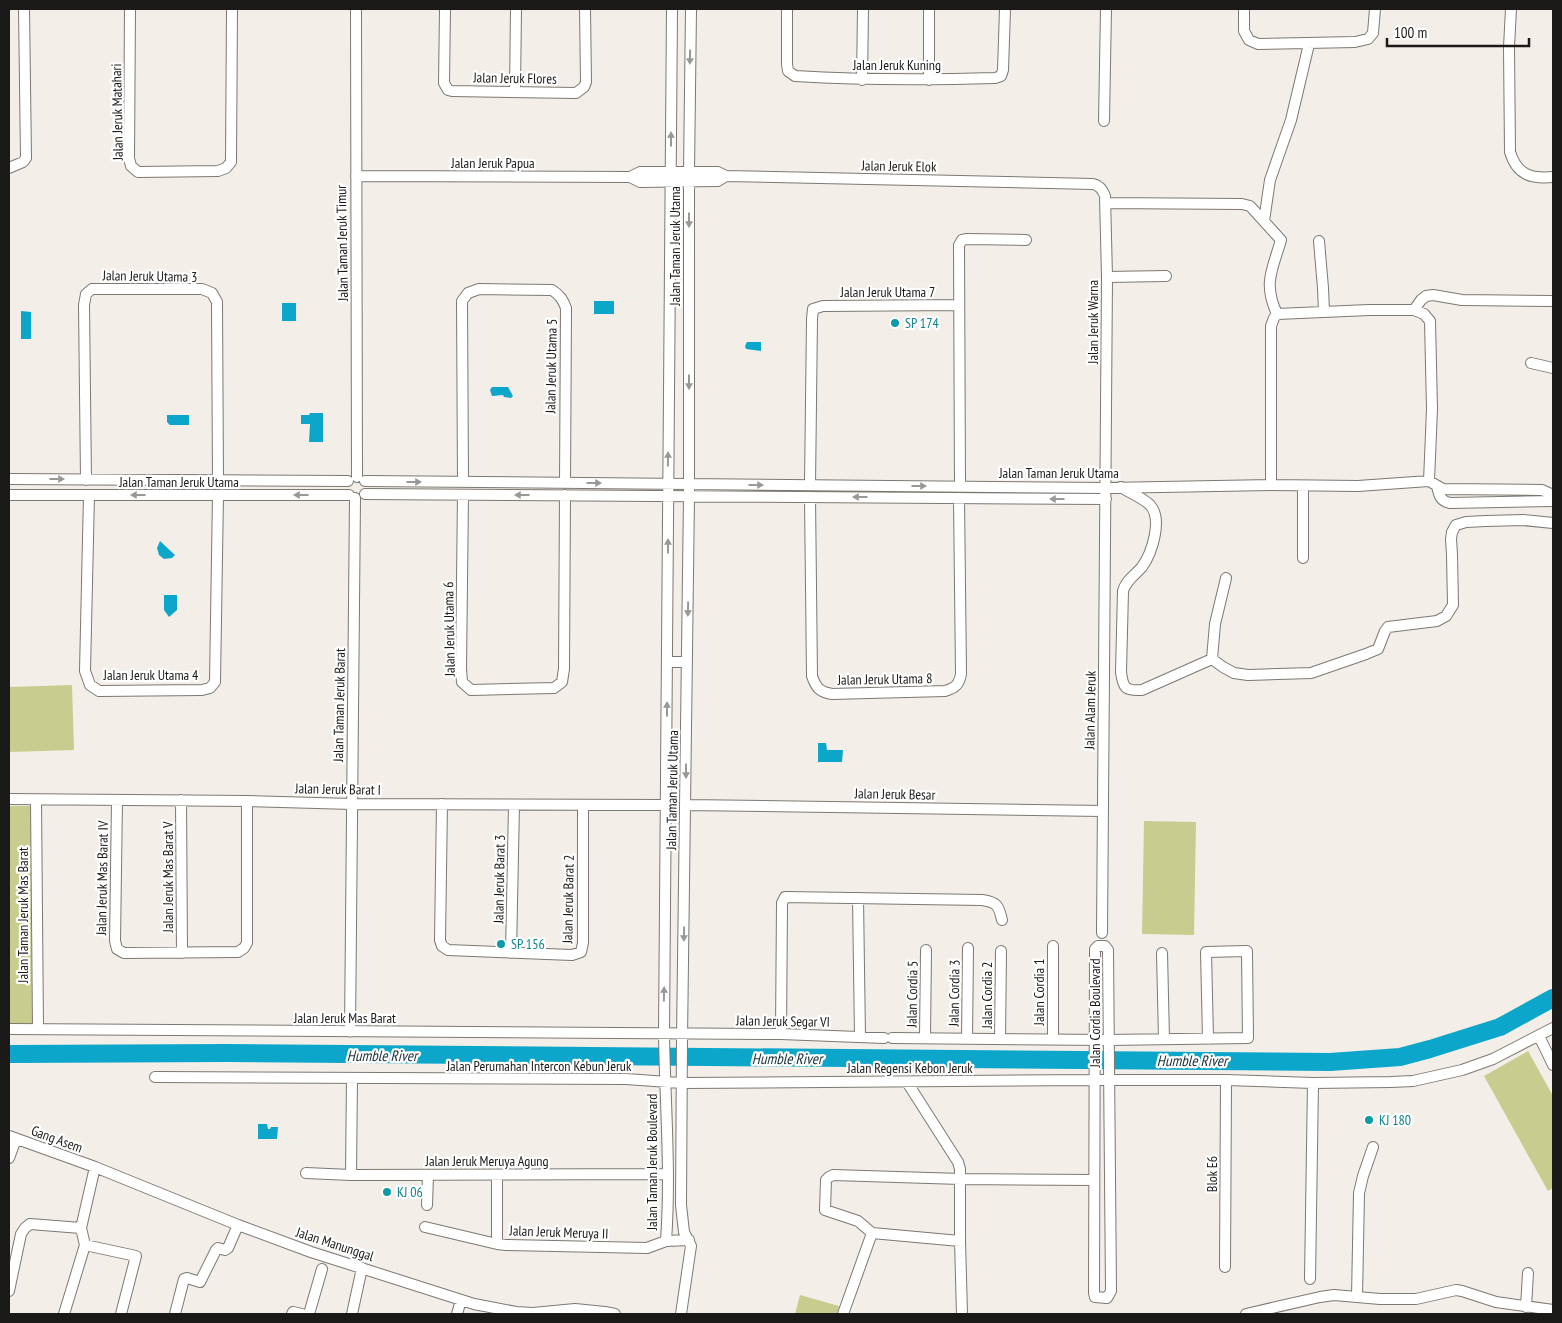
<svg xmlns="http://www.w3.org/2000/svg" width="1562" height="1323" viewBox="0 0 1562 1323" font-family="'PT Sans Narrow',sans-serif">
  <style>
    .green { fill: #c8cd8f }
    .water { fill: #0da6cb }
    .lines { fill: none; stroke-linecap: round; stroke-linejoin: round }
    .river { stroke: #0da6cb; stroke-width: 18 }
    .minor-casing { stroke: #7d7872; stroke-width: 12 }
    .minor { stroke: #fff; stroke-width: 10 }
    .oneway { fill: #989897 }
    .culture-dot { fill: #0f9aa8; stroke: #fff; stroke-width: 2 }
    .labels { text-anchor: middle; stroke-width: 4.5; stroke-linejoin: round; paint-order: stroke }
    .street-label { font-size: 14px; fill: #1b1917; stroke: #fff }
    .culture-label { font-size: 14px; fill: #0d838f; stroke: #fff; text-anchor: start }
    .water-label { font-size: 15px; font-style: italic; fill: #1b3038; stroke: #fff }
  </style>
  <rect width="100%" height="100%" fill="#f4eee8"/>
  <path class="green" d="M72,685L74,750L9,752V687Z
    M9,806H31L32,1027H9Z
    M1144,821L1196,822L1194,935L1142,934Z
    M1528,1051L1553,1096V1188L1548,1191L1484,1076Z
    M800,1295L839,1306L837,1314H795Z"/>
  <path class="water" d="M594,301H614V314H594Z
    M282,303H296V321H282Z
    M21,311L31,312V339H21Z
    M747,342H761V351L746,349L745,346Z
    M492,387H508L513,396L511,398L504,397L503,395L492,396L490,390Z
    M310,413H323V442H309L310,424H301V415H309Z
    M167,415H189V425H170L167,422Z
    M160,541L175,555L172,558L164,559L159,555L157,548Z
    M164,595H177V610L169,617L164,610Z
    M818,743H826L827,750H843L842,762H818Z
    M258,1124H267L268,1129H270L271,1127H278L277,1139H258Z"/>
  <g class="lines">
    <path class="river" d="M9,1054L228,1053L1330,1062L1400,1057L1430,1049L1500,1027L1553,998"/>
    <defs>
      <path id="minor" d="M130,9L129,158L131,166L138,172L218,171L226,168L231,162L232,9
        M356,9L357,477
        M445,9L444,83L448,90L452,91L576,93L584,87L586,82L585,9
        M787,9V64L788,71L795,76C862,80 928,80 995,78L1001,76L1003,70L1005,9
        M929,9V80
        M1244,9V31L1249,40L1258,44L1355,42L1368,39L1373,33L1375,9
        M1511,9L1509,47L1510,152C1517,175 1531,179 1553,177
        M862,80L863,9
        M515,91L516,9
        M1104,121L1106,9
        M9,168L23,162L26,158L24,9
        M356,176L630,177L640,182L718,181L726,176L1093,184C1100,186 1102,189 1105,196L1107,277L1102,933
        M630,177L640,172H718L726,176
        M1105,203L1242,204L1250,206L1281,240C1272,271 1263,283 1277,314
        M1264,221L1270,180L1291,120L1309,44
        M1319,241L1323,288L1324,312
        M1107,277L1166,276
        M1414,310L1421,300L1426,296L1433,295L1462,300L1553,301
        M1531,363L1553,368
        M9,479L348,481
        M86,480L84,305L86,294L92,289H202L212,293L217,302L218,481
        M365,481L1106,488L1271,485L1358,486L1429,481L1443,489L1542,490L1553,495
        M463,482L462,301L468,293L479,289L552,290C560,295 563,300 566,308L565,483
        M810,485L812,319L813,309L823,306L959,305
        M1271,485V326L1274,318L1277,314L1369,310H1414L1424,314L1430,321L1432,409L1429,481
        M960,486L959,245L962,240L967,239L1026,240
        M1437,486C1439,495 1440,501 1450,503L1553,501
        M1121,487C1130,493 1143,498 1150,505C1163,519 1152,553 1142,567C1135,575 1126,580 1123,591L1121,672C1123,688 1125,691 1142,690L1212,659L1223,667L1234,673L1248,675L1311,673L1366,654L1378,649L1385,631L1388,627L1437,621L1446,616L1453,605L1452,555L1451,539L1452,532L1456,525L1466,522L1486,521L1523,520L1553,523
        M365,494L1106,499
        M9,495H349
        M89,495L85,671L90,685L99,691L202,690L210,688L215,682L218,495
        M463,495L461,669L462,682L471,690L554,688L562,682L564,669L565,495
        M810,497L812,676C816,688 820,692 832,694L945,691C955,688 959,685 961,674L959,498
        M1303,558V486
        M1212,659L1215,624L1226,578
        M667,662H687
        M9,799L247,801L352,804L666,805
        M36,800L38,1029
        M117,800L115,941L117,949L124,953L238,952L244,948L247,943V801
        M181,800L182,953
        M442,804L440,940L442,946L448,950L572,955L581,952L583,943V805
        M686,805L1103,811
        M858,898L860,1037
        M1098,946H1105L1108,950L1111,1291L1107,1298L1095,1297L1094,1293L1095,949Z
        M511,953L514,805
        M1162,953L1164,1039
        M9,1029L781,1034L884,1038
        M350,1032L355,498
        M781,1034L782,903L785,897L982,900C997,902 999,906 1002,920
        M1539,1036L1553,1065
        M892,1038L1108,1040L1248,1038L1247,951L1206,952L1208,1039
        M925,1038L926,950
        M967,1039L968,948
        M1000,1039L1001,951
        M1053,1039V946
        M155,1077L626,1079L682,1083L1095,1080H1226L1313,1083L1391,1082L1413,1081L1462,1070L1493,1059L1553,1028
        M907,1082L958,1162L960,1169V1241L962,1314
        M9,1136L95,1167L238,1225L311,1252L474,1304L516,1312L533,1313L575,1309L605,1312L615,1314
        M9,1158L16,1139
        M306,1173L351,1175L667,1174
        M351,1175L352,1078
        M427,1205L428,1175
        M425,1227L497,1244L506,1245L647,1248L666,1241L689,1240
        M872,1233L858,1221L825,1210L826,1180L829,1177L833,1175L961,1179L1094,1180
        M666,1241C671,1172 665,1103 664,1034L672,9
        M497,1244V1175
        M85,1245L136,1256L121,1314
        M1225,1267L1226,1080
        M1310,1279L1313,1083
        M9,1291L21,1234L25,1228L30,1224L81,1228
        M1357,1297L1359,1193L1363,1176L1373,1147
        M1526,1307L1528,1273
        M64,1314L85,1245L81,1228L95,1167
        M175,1314L184,1279L187,1278L200,1282L216,1250L218,1248L225,1250L228,1248L238,1225
        M292,1314L293,1312L302,1314
        M309,1314L322,1269
        M352,1314L362,1268
        M457,1314L461,1300
        M681,1314L691,1246L684,1232L681,1205L682,1039L689,496V172L691,9
        M843,1314L872,1233L960,1241
        M1246,1314L1320,1297L1334,1295L1380,1299H1416L1456,1290L1462,1291L1496,1302L1553,1310"/>
    </defs>
    <use href="#minor" class="minor-casing"/>
    <use href="#minor" class="minor"/>
  </g>
  <defs><path id="oneway-solid" d="M-6-.8H1V-3.2L6.5 0L1 3.2V.8H-6Z" transform="scale(1.25)"/></defs>
  <g class="oneway">
    <use href="#oneway-solid" transform="translate(690 57) rotate(91)"/>
    <use href="#oneway-solid" transform="translate(671 139) rotate(-90)"/>
    <use href="#oneway-solid" transform="translate(689 220) rotate(90)"/>
    <use href="#oneway-solid" transform="translate(689 382) rotate(90)"/>
    <use href="#oneway-solid" transform="translate(668 459) rotate(-89)"/>
    <use href="#oneway-solid" transform="translate(57 479)"/>
    <use href="#oneway-solid" transform="translate(414 482)"/>
    <use href="#oneway-solid" transform="translate(594 483)"/>
    <use href="#oneway-solid" transform="translate(756 485)"/>
    <use href="#oneway-solid" transform="translate(919 486)"/>
    <use href="#oneway-solid" transform="translate(138 495) rotate(180)"/>
    <use href="#oneway-solid" transform="translate(301 495) rotate(-180)"/>
    <use href="#oneway-solid" transform="translate(522 495) rotate(-180)"/>
    <use href="#oneway-solid" transform="translate(860 497) rotate(-180)"/>
    <use href="#oneway-solid" transform="translate(1057 499) rotate(-180)"/>
    <use href="#oneway-solid" transform="translate(668 546) rotate(-90)"/>
    <use href="#oneway-solid" transform="translate(688 609) rotate(91)"/>
    <use href="#oneway-solid" transform="translate(667 709) rotate(-90)"/>
    <use href="#oneway-solid" transform="translate(686 771) rotate(90)"/>
    <use href="#oneway-solid" transform="translate(684 934) rotate(91)"/>
    <use href="#oneway-solid" transform="translate(664 994) rotate(-89)"/>
  </g>
  <g class="culture-dot">
    <circle cx="895" cy="323" r="5"/>
    <circle cx="501" cy="944" r="5"/>
    <circle cx="1369" cy="1120" r="5"/>
    <circle cx="387" cy="1192" r="5"/>
  </g>
  <g class="labels">
    <g class="street-label">
      <text x="897" y="70">Jalan Jeruk Kuning</text>
      <text transform="translate(515 78) rotate(1)" y="5">Jalan Jeruk Flores</text>
      <text transform="translate(117 112) rotate(-91)" y="5">Jalan Jeruk Matahari</text>
      <text x="493" y="168">Jalan Jeruk Papua</text>
      <text transform="translate(899 166) rotate(1)" y="5">Jalan Jeruk Elok</text>
      <text transform="translate(342 243) rotate(-91)" y="5">Jalan Taman Jeruk Timur</text>
      <text transform="translate(675 246) rotate(-90)" y="5">Jalan Taman Jeruk Utama</text>
      <text transform="translate(150 276) rotate(1)" y="5">Jalan Jeruk Utama 3</text>
      <text x="888" y="297">Jalan Jeruk Utama 7</text>
      <text transform="translate(1093 322) rotate(-90)" y="5">Jalan Jeruk Warna</text>
      <text transform="translate(551 366) rotate(-89)" y="5">Jalan Jeruk Utama 5</text>
      <text x="1059" y="478">Jalan Taman Jeruk Utama</text>
      <text x="179" y="487">Jalan Taman Jeruk Utama</text>
      <text transform="translate(449 629) rotate(-91)" y="5">Jalan Jeruk Utama 6</text>
      <text x="151" y="680">Jalan Jeruk Utama 4</text>
      <text transform="translate(885 679) rotate(-1)" y="5">Jalan Jeruk Utama 8</text>
      <text transform="translate(339 705) rotate(-89)" y="5">Jalan Taman Jeruk Barat</text>
      <text transform="translate(1090 710) rotate(-89)" y="5">Jalan Alam Jeruk</text>
      <text transform="translate(338 789) rotate(1)" y="5">Jalan Jeruk Barat I</text>
      <text transform="translate(672 790) rotate(-89)" y="5">Jalan Taman Jeruk Utama</text>
      <text transform="translate(895 794) rotate(1)" y="5">Jalan Jeruk Besar</text>
      <text transform="translate(168 877) rotate(-90)" y="5">Jalan Jeruk Mas Barat V</text>
      <text transform="translate(102 878) rotate(-89)" y="5">Jalan Jeruk Mas Barat IV</text>
      <text transform="translate(499 879) rotate(-89)" y="5">Jalan Jeruk Barat 3</text>
      <text transform="translate(568 899) rotate(-89)" y="5">Jalan Jeruk Barat 2</text>
      <text transform="translate(23 915) rotate(-90)" y="5">Jalan Taman Jeruk Mas Barat</text>
      <text transform="translate(1039 992) rotate(-90)" y="5">Jalan Cordia 1</text>
      <text transform="translate(954 993) rotate(-89)" y="5">Jalan Cordia 3</text>
      <text transform="translate(912 994) rotate(-89)" y="5">Jalan Cordia 5</text>
      <text transform="translate(987 995) rotate(-90)" y="5">Jalan Cordia 2</text>
      <text transform="translate(1095 1013) rotate(-90)" y="5">Jalan Cordia Boulevard</text>
      <text x="345" y="1023">Jalan Jeruk Mas Barat</text>
      <text transform="translate(783 1021) rotate(1)" y="5">Jalan Jeruk Segar VI</text>
      <text x="539" y="1071">Jalan Perumahan Intercon Kebun Jeruk</text>
      <text x="910" y="1073">Jalan Regensi Kebon Jeruk</text>
      <text transform="translate(57 1139) rotate(20)" y="5">Gang Asem</text>
      <text x="487" y="1166">Jalan Jeruk Meruya Agung</text>
      <text transform="translate(652 1162) rotate(-90)" y="5">Jalan Taman Jeruk Boulevard</text>
      <text transform="translate(1212 1174) rotate(-90)" y="5">Blok E6</text>
      <text transform="translate(559 1232) rotate(2)" y="5">Jalan Jeruk Meruya II</text>
      <text transform="translate(335 1244) rotate(18)" y="5">Jalan Manunggal</text>
    </g>
    <g class="culture-label">
      <text x="905" y="328">SP 174</text>
      <text x="511" y="949">SP 156</text>
      <text x="1379" y="1125">KJ 180</text>
      <text x="397" y="1197">KJ 06</text>
    </g>
    <g class="water-label">
      <text x="382" y="1061">Humble River</text>
      <text x="787" y="1064">Humble River</text>
      <text x="1192" y="1066">Humble River</text>
    </g>
  </g>
  <rect width="1562" height="1323" fill="none" stroke="#1b1917" stroke-width="20"/>
  <path d="M1387 38v8h142v-8" fill="none" stroke="#1b1917" stroke-width="2.5"/>
  <text x="1394" y="38" font-size="15" fill="#1b1917" stroke="#ffffff" stroke-width="4" paint-order="stroke">100 m</text>
</svg>
